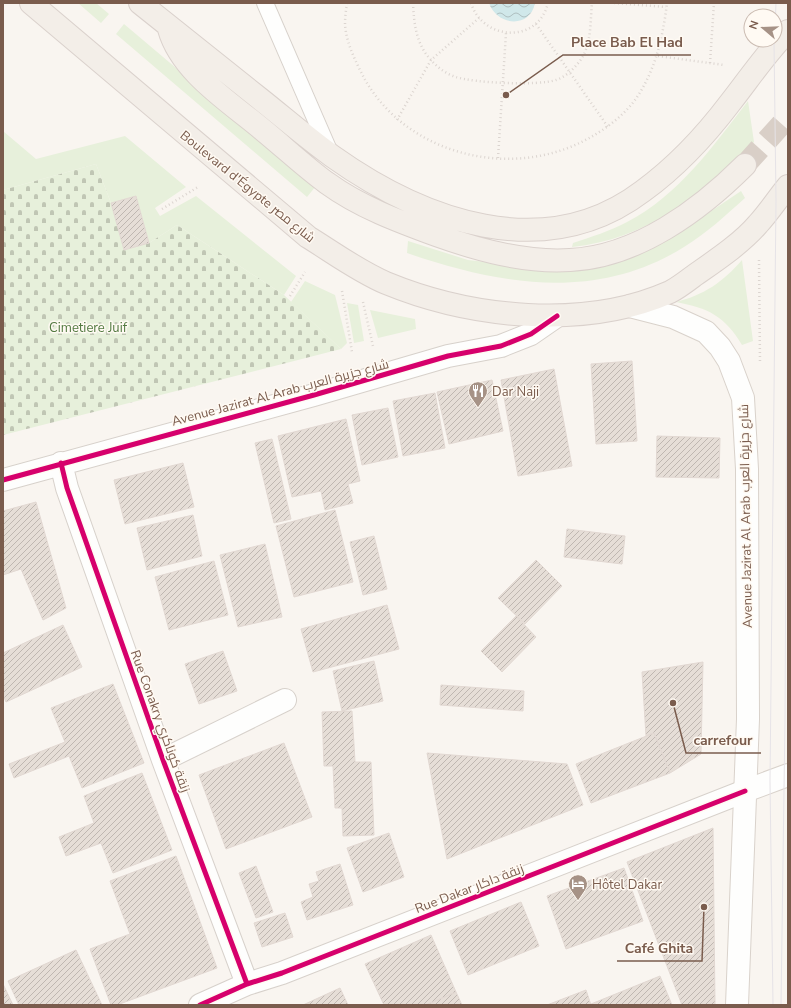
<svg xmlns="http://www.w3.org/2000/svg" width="791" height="1008" viewBox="0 0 791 1008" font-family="'Nunito Sans',Cairo,sans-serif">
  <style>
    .grass { fill: #e7f0db }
    .cemetery { fill: url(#cemetery-stones) }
    .water { fill: url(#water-waves) }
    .building { fill: url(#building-hatch); stroke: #e2d8d2 }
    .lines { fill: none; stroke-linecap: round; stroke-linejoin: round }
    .primary-tunnel { stroke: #d9cfc7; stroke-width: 22; stroke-dasharray: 22 11; stroke-linecap: butt }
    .lane-casing { stroke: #d7d1cb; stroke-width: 18 }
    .street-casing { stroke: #d7d1cb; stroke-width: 24 }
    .secondary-casing { stroke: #d9d2cb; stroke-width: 24 }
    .primary-casing { stroke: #dad1cc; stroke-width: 24 }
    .path { stroke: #dcd5d0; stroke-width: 2.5; stroke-dasharray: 1 3; stroke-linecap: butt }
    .lane { stroke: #fefefd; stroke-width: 16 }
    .street { stroke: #fefefd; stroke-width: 22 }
    .secondary { stroke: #fefefd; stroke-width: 22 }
    .primary { stroke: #f3eee8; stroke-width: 22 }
    .tram { stroke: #e6e3e7; stroke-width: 1 }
    .cycleway-casing { stroke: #fffaf3; stroke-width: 8 }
    .cycleway { stroke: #d6006c; stroke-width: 5 }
    .labels { text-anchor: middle; stroke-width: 3; stroke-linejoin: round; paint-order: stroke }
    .street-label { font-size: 13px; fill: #7a5c4d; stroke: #fffaf3 }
    .park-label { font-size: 13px; fill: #537a41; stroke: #fffaf3 }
    .poi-label { font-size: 13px; fill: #7a5c4d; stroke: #fffaf3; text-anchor: start }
    .leader { fill: none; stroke: #7a5c4d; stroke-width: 1.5 }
    .callout-dot { fill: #7a5c4d; stroke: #fffaf3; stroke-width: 1.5 }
    .callout-label { font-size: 14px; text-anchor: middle; font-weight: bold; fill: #7a5c4d; stroke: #fffaf3; stroke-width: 3; stroke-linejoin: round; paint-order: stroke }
  </style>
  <defs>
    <pattern id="cemetery-stones" width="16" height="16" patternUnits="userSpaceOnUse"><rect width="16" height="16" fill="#e7f0db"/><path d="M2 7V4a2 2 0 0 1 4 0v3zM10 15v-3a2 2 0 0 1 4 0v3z" fill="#c0c6b4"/></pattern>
    <pattern id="water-waves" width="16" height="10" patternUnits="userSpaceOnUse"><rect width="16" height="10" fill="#d0e8ea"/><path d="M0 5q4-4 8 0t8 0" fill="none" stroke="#aebfc0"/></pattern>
    <pattern id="building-hatch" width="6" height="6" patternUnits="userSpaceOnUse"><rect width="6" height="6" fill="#e6ded7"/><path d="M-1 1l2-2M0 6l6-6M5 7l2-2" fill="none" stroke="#bfb7b1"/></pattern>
  </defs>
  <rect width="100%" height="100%" fill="#f9f5f0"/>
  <path class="grass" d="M78,3H96L109,14L101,23Z
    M124,24L316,186L307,197L116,34Z
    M748,101L754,142C705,194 645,240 572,247L573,243C591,237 610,231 627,222C679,195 713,146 748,101Z
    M3,131L36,159L125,136L186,187L155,208L160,216L196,196L296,276L284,295L177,225L149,243L136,196L111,203L96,164L3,190Z
    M741,191L745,198C726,215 707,233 684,247C596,302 500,285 407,253L408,241L468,260L522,266L689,226Z
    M742,260L753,341L742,345C725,316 708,308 676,302C704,295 723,282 742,260Z
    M305,281L335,295L347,343L341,349L291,302Z
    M347,303L358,305L364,341L354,343Z
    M370,310L415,319L416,329L378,338Z"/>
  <path class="cemetery" d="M96,164L111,203L124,250L149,243L177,225L284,295L341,349L3,435V190Z"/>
  <path class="water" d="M489,3H535C530,29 497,26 489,3Z"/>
  <path class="building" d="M136,196L149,243L124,250L111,203Z
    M632,361L637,441L596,444L591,364Z
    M554,369L572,466L518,476L501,380Z
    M492,380L503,431L449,444L437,392Z
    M435,393L445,448L403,456L393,401Z
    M388,408L398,457L362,465L352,415Z
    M346,419L360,481L348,484L353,503L325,510L321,491L292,497L278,436Z
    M657,436L720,438L719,478L656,477Z
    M272,439L291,519L274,523L255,443Z
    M183,463L194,507L125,524L114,480Z
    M36,502L66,608L43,620L21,569L3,575V511Z
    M335,510L353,582L294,597L276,526Z
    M193,515L202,556L147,570L137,528Z
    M567,529L625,536L622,564L564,557Z
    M374,536L387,589L363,595L350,542Z
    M265,544L282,617L238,627L220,555Z
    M536,560L562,586L525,624L498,598Z
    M214,561L228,615L169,630L155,577Z
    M387,605L399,649L313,672L301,629Z
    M516,616L536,637L502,672L481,651Z
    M63,625L82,667L6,702L3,695V653Z
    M223,651L237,691L199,704L185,664Z
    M374,661L383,701L342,711L333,671Z
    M703,662L701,754L670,773L654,733L646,736L642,672Z
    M113,684L144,763L82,788L69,756L14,778L9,764L65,742L51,708Z
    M441,685L524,691L523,711L440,705Z
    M352,711L355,762H371L374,835L343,836L342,808H335L333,766H324L322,712Z
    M654,733L670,773L591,803L576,764Z
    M284,743L312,817L226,849L199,775Z
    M427,753L567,764L583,805L447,859Z
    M142,773L172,850L113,873L101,843L66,856L59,837L94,823L84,796Z
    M713,828L715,1005H682L627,862Z
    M389,833L404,877L363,892L347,848Z
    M176,856L217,968L117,1005H111L90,949L130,934L110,881Z
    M340,864L353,905L307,920L301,902L313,897L309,884L319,881L316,872Z
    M256,866L273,912L256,918L239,873Z
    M624,868L643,921L566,949L547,896Z
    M521,902L539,946L468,975L450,931Z
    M285,913L293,937L262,947L254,923Z
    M431,935L456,992L426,1005H384L365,964Z
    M76,950L102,1005H19L8,981Z
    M660,976L672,1005H591V1004Z
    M3,984L13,1005H3Z
    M340,988L348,1005H303Z
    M586,990L591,1005H547Z
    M456,992L462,1005H426Z"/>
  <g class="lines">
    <path class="primary-tunnel" d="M745,165L788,117"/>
    <defs>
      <path id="lane" d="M265,3L331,155"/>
      <path id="street" d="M61,463L67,488L163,760L247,984
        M3,480L314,395L448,356L501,346L531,334L557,316
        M163,760L285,700
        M200,1005L247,984L282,973L745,791"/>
      <path id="secondary" d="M630,306L673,317L706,332L720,347L729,361L743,398L747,469L748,719L737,1005
        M745,791L788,775"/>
      <path id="primary" d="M31,3L308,237C334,253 358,271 386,283C471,318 584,330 670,292C678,288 687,281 695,275C715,261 742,243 758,224C769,212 778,198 788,186
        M140,3C180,35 220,67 259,98C283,117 307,138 332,156C422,220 544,266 643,191C676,167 705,136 730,103C749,79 766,53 788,31
        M169,29C181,72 230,102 263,130C285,148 305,167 327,183C360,207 398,221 436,235C478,250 525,263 570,260C637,257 700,210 745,165"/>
    </defs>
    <use href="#lane" class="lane-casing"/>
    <use href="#street" class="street-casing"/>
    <use href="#secondary" class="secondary-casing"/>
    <use href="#primary" class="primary-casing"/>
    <path class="path" d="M347,3C346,10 345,17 345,24C346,43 356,62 364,78C408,157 515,181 591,137C607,128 624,115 635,100C655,72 663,37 667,3
      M413,3C414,24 416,44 431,60C437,67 446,74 456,77C474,83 538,86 556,80C565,77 573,70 579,62C592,46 590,22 592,3
      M471,3C483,41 538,44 548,3
      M614,3L666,7
      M536,24L608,127
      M658,56L724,65
      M710,63L714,3
      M397,120L431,60L479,18
      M498,158L506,33
      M162,209L198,187
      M759,260L760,363
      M342,291L352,352
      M290,296L305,272
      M363,302L373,346"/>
    <use href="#lane" class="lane"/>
    <use href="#street" class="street"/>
    <use href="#secondary" class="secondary"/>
    <use href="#primary" class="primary"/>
    <path class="tram" d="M775,29L776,3
      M773,1005L770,782L776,201L774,40
      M781,1005L785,719L788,170"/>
    <defs>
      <path id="cycleway" d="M61,463L67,488L163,760L247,984
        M3,480L314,395L448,356L501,346L531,334L557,316
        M200,1005L247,984L282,973L745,791"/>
    </defs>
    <use href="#cycleway" class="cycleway-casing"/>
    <use href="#cycleway" class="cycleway"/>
  </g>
  <defs>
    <symbol id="restaurant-pin" viewBox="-11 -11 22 30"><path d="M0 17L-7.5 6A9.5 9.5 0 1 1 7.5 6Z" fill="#a69286" stroke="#fffaf3"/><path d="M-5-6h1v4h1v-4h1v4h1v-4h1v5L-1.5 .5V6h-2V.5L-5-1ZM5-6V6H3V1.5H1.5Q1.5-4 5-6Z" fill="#fff"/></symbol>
    <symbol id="hotel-pin" viewBox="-11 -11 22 30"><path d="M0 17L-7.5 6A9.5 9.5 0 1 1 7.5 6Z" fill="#a69286" stroke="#fffaf3"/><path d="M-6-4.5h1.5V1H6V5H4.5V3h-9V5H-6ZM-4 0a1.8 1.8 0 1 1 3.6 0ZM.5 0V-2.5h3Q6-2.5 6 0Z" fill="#fff"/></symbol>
  </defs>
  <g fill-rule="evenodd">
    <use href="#restaurant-pin" x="467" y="380" width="22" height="30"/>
    <use href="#hotel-pin" x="567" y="873" width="22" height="30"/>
  </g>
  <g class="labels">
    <g class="street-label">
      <text transform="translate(248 186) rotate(39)" y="5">Boulevard d'Égypte شارع مصر</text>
      <text transform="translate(280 392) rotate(-15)" y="5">Avenue Jazirat Al Arab شارع جزيرة العرب</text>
      <text transform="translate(745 516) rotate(-91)" y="5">Avenue Jazirat Al Arab شارع جزيرة العرب</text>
      <text transform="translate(161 721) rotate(70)" y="5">Rue Conakry زنقة كوناكري</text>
      <text transform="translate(469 888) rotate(-21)" y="5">Rue Dakar زنقة داكار</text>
    </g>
    <g class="park-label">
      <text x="88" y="332">Cimetiere Juif</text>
    </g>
    <g class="poi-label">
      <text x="492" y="396">Dar Naji</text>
      <text x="592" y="889">Hôtel Dakar</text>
    </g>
  </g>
  <path class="leader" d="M506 95L563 55H691M673 703L686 753H761M704 907L702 961H617"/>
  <g class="callout-dot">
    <circle cx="506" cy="95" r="4"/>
    <circle cx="673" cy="703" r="4"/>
    <circle cx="704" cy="907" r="4"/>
  </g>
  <g class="callout-label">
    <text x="627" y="47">Place Bab El Had</text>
    <text x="723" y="745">carrefour</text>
    <text x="659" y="953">Café Ghita</text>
  </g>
  <rect width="791" height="1008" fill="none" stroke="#7a5c4d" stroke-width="8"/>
  <g transform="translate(763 28) rotate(289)"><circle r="19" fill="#fffaf3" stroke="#cabbb1"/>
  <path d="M0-3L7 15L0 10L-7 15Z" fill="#a69286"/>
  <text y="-6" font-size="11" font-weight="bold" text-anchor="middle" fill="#7a5c4d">N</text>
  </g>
</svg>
